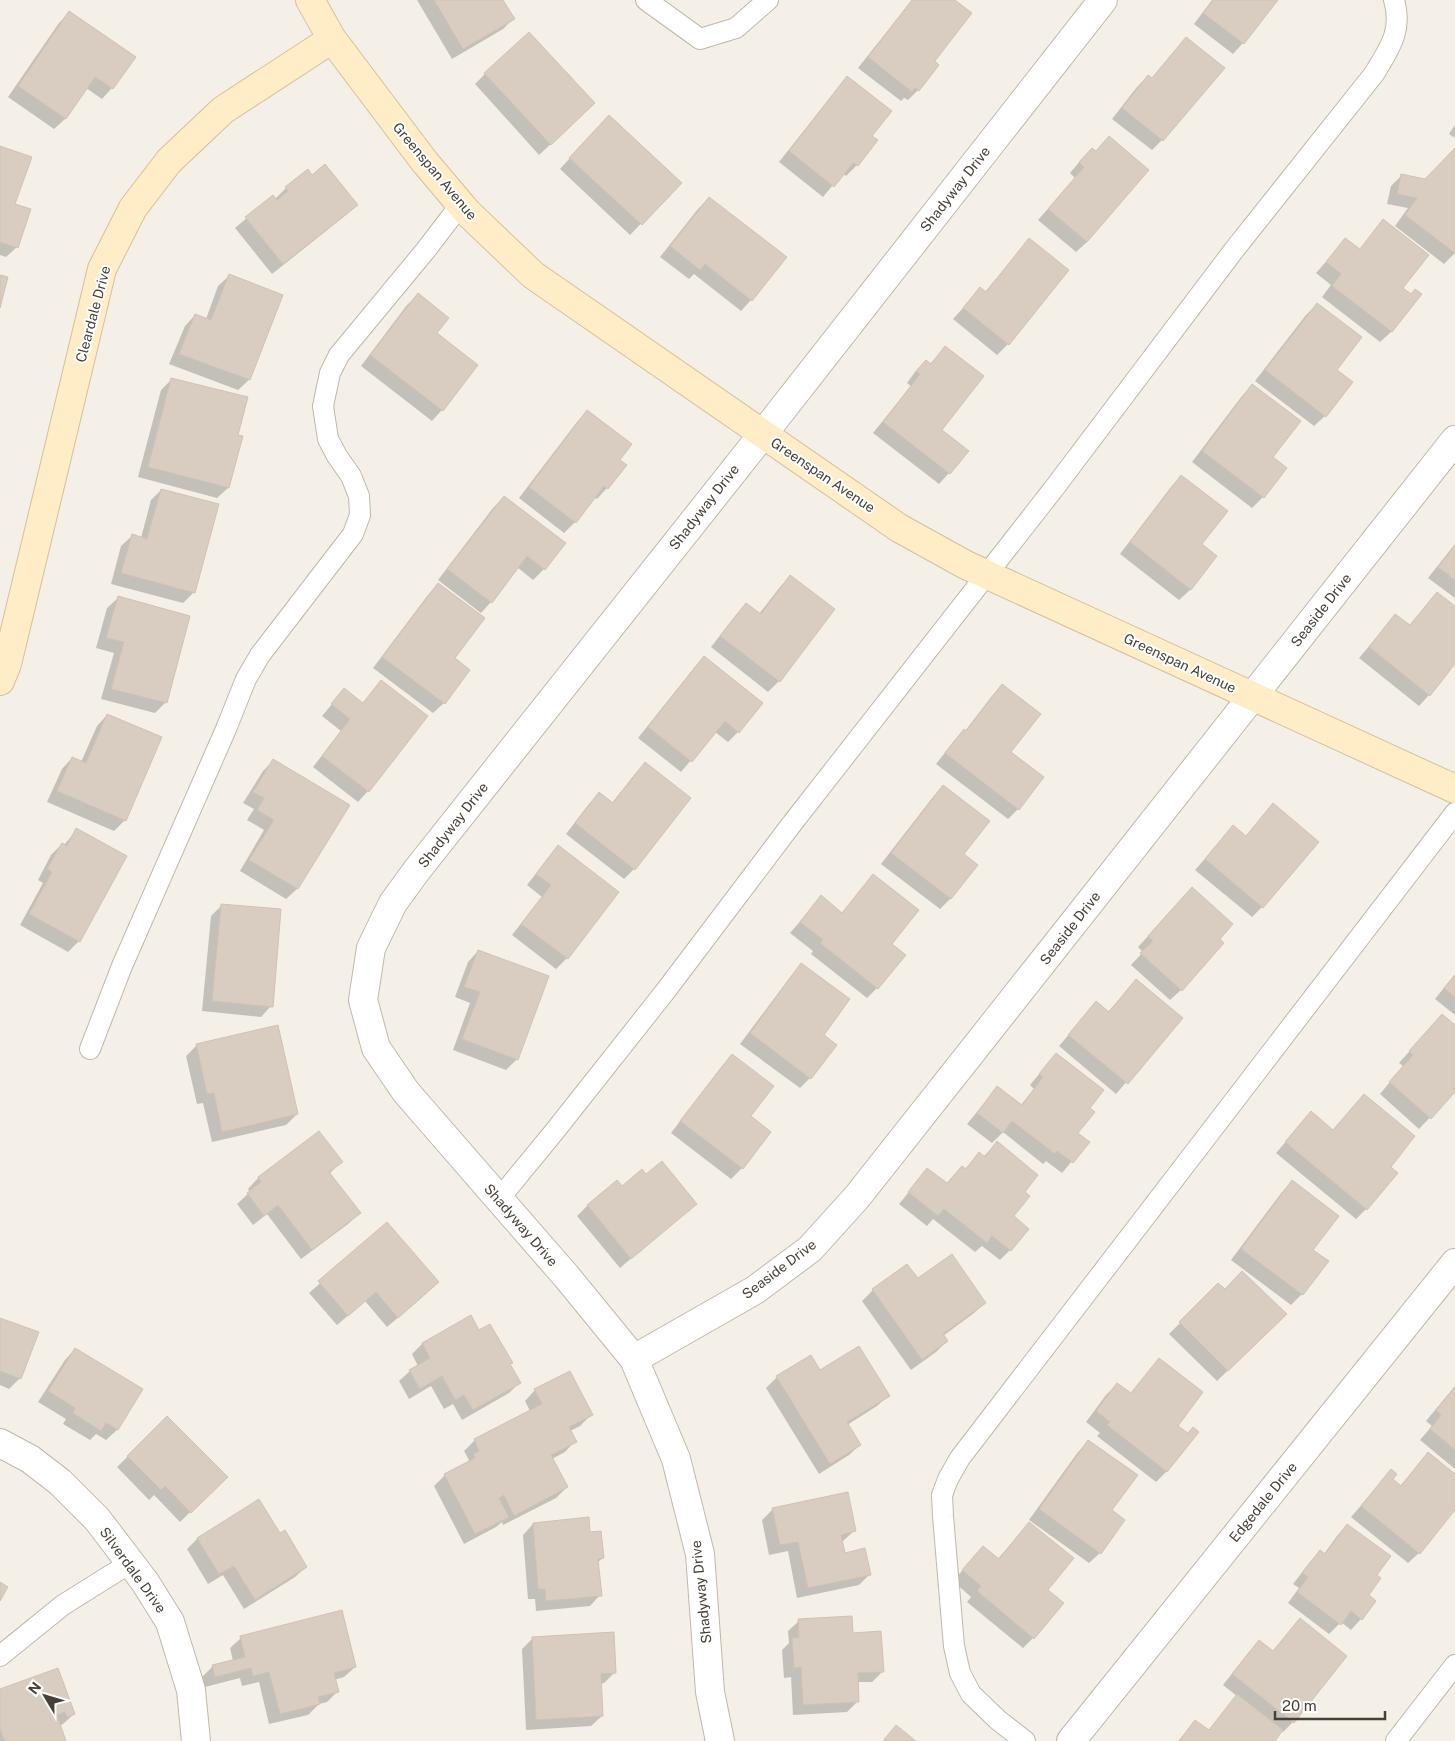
<svg xmlns="http://www.w3.org/2000/svg" width="1455" height="1741" viewBox="0 0 1455 1741" font-family="'Public Sans',sans-serif">
  <style>
    .shadow { fill: #0003 }
    .building { fill: #d9cdc1; stroke: #d1c2b1 }
    .lines { fill: none; stroke-linecap: round; stroke-linejoin: round }
    .lane-casing { stroke: #c0b7ab; stroke-width: 22 }
    .street-casing { stroke: #c0b7ab; stroke-width: 30 }
    .secondary-casing { stroke: #d5bf98; stroke-width: 30 }
    .lane { stroke: #fff; stroke-width: 20 }
    .street { stroke: #fff; stroke-width: 28 }
    .secondary { stroke: #ffedc8; stroke-width: 28 }
    .labels { text-anchor: middle; stroke-width: 4; stroke-linejoin: round; paint-order: stroke }
    .street-label { font-size: 14px; fill: #484037; stroke: #fff }
  </style>
  <rect width="100%" height="100%" fill="#f4f0e8"/>
  <path class="shadow" d="M417,0H502L513,19L503,29L452,59Z
    M912,0H953L933,61L918,90L908,100L904,98L901,101L858,68Z
    M1212,0H1276L1243,43L1233,54L1194,24Z
    M70,12L134,58L112,88L102,99L86,88L65,119L54,129L8,97L59,23Z
    M1186,39L1162,140L1152,150L1112,119L1137,87L1148,76L1151,79Z
    M485,74L583,114L539,155L475,84Z
    M847,78L857,165L846,176L843,173L823,197L779,162L837,89Z
    M1455,125V138L1449,134Z
    M598,127L680,183L630,235L560,169Z
    M0,147L14,204L17,247L6,257L0,255Z
    M1455,150V253L1444,264L1395,226L1408,208L1387,204L1391,186L1401,176L1425,180Z
    M1095,152L1087,242L1076,252L1038,220L1075,178L1070,173L1081,160Z
    M312,176L356,205L346,215L272,274L235,228L273,196L275,199L286,188Z
    M709,198L751,300L741,311L694,274L689,279L660,257L698,209Z
    M1383,221L1401,288L1410,295L1420,294L1391,332L1380,342L1322,297L1331,285L1316,273L1345,240L1359,250Z
    M1029,240L1008,344L997,355L953,319L980,289L985,292Z
    M229,276L281,296L249,380L238,390L169,364L185,326L195,315L206,319L218,286Z
    M418,295L436,334L442,410L432,421L361,366L407,305Z
    M1317,304L1335,370L1325,416L1314,426L1255,381L1306,315Z
    M945,348L940,430L949,473L939,484L873,433L911,386L907,383L915,372L926,361L930,364Z
    M172,379L228,488L217,498L138,477L161,390Z
    M1252,386L1271,458L1285,468L1263,497L1252,508L1192,462L1242,396Z
    M588,412L607,488L597,499L594,497L575,522L564,533L519,498L577,422Z
    M1181,477L1200,544L1215,556L1190,590L1179,600L1120,554L1171,487Z
    M161,490L194,592L183,603L111,584L121,546L132,536L141,538L151,500Z
    M504,497L564,543L544,569L533,580L517,567L491,602L481,613L438,580L493,508Z
    M1455,544V598L1428,578Z
    M790,577L833,610L779,681L768,692L711,647L736,615L746,604L759,614L780,587Z
    M438,584L444,703L433,713L373,668L428,595Z
    M1437,593L1455,608V662L1429,695L1419,706L1359,658L1395,616L1409,626Z
    M118,598L166,702L155,713L101,699L114,653L96,648L107,608Z
    M704,658L738,732L728,742L715,732L681,772L638,738L694,668Z
    M382,681L368,791L358,802L313,767L341,731L322,716L344,690L362,704Z
    M1002,685L1009,753L1018,809L1008,819L936,764L954,741L965,731L992,696Z
    M107,715L125,820L114,831L47,802L62,769L72,758L81,762L97,726Z
    M274,760L348,806L297,889L286,899L240,871L264,830L247,820L254,809L243,803L263,771Z
    M645,764L634,869L624,879L566,834L589,804L600,794L612,803L635,774Z
    M943,786L962,854L976,865L950,899L940,909L881,864L933,797Z
    M1273,805L1262,907L1252,917L1195,870L1223,838L1245,837Z
    M77,830L79,941L68,952L20,925L43,883L38,880L51,855L62,844L64,845Z
    M559,847L617,892L567,958L556,969L512,935L542,897L527,885L548,858Z
    M874,876L890,944L877,988L867,998L811,954L813,951L790,933L821,897L841,914Z
    M1182,899L1181,990L1170,1000L1131,965L1143,952L1138,947Z
    M222,905L271,1006L261,1017L202,1011L211,916Z
    M478,951L517,1059L506,1070L453,1050L470,1003L455,997L468,962Z
    M802,965L810,1078L800,1088L740,1044L791,976Z
    M1455,974V1015L1435,999Z
    M1136,981L1181,1019L1116,1094L1059,1046L1096,1003L1108,1012Z
    M1432,1026L1455,1027V1091L1419,1129L1380,1094L1403,1066L1399,1063Z
    M197,1045L297,1114L286,1125L212,1142L203,1103L197,1104L186,1056Z
    M1056,1054L1088,1108L1077,1134L1088,1142L1062,1173L1046,1161L1043,1164L1003,1132L992,1143L967,1124L997,1088L1020,1106L1034,1089L1030,1085Z
    M732,1055L749,1117L769,1132L742,1168L731,1179L671,1133L722,1066Z
    M1364,1095L1389,1167L1366,1209L1356,1219L1276,1153L1311,1113L1332,1131Z
    M318,1133L341,1162L329,1174L359,1213L348,1224L301,1259L267,1214L253,1225L237,1204L250,1192L248,1189L258,1178Z
    M997,1143L1023,1192L1012,1216L1010,1250L1000,1260L982,1246L975,1252L933,1219L927,1226L899,1204L928,1169L946,1184L962,1167L965,1169L979,1154L983,1157Z
    M1292,1182L1312,1250L1327,1261L1302,1294L1291,1305L1231,1260L1282,1192Z
    M622,1188L695,1204L620,1268L577,1216L588,1205Z
    M387,1224L427,1293L387,1327L365,1301L337,1325L309,1293Z
    M907,1265L917,1280L985,1302L974,1313L943,1336L947,1341L936,1352L911,1370L862,1301L873,1290Z
    M1218,1285L1225,1291L1285,1315L1217,1381L1169,1334Z
    M0,1319L20,1378L9,1389L0,1385Z
    M479,1332L509,1364L519,1383L509,1393L462,1420L453,1404L444,1409L431,1386L409,1399L399,1381L410,1371L418,1366L412,1354L422,1344Z
    M75,1349L141,1390L117,1430L106,1440L96,1434L90,1440L63,1424L66,1419L38,1402L65,1360Z
    M810,1356L820,1372L888,1396L877,1406L847,1425L860,1445L849,1455L819,1474L766,1388L777,1377Z
    M1159,1360L1177,1426L1167,1471L1156,1482L1097,1436L1100,1433L1086,1422L1106,1395L1117,1384L1130,1394Z
    M1455,1386V1469L1420,1440L1432,1426L1426,1421Z
    M535,1390L591,1415L580,1426L570,1431L575,1441L565,1452L552,1459L567,1487L556,1498L503,1525L502,1522L496,1527L464,1544L434,1486L445,1475L463,1466L469,1460L464,1451L475,1440L530,1411L525,1401Z
    M167,1418L226,1477L180,1522L154,1495L149,1500L117,1467Z
    M1089,1441L1110,1511L1100,1553L1089,1563L1029,1520L1078,1452Z
    M1428,1454L1455,1475V1508L1419,1553L1408,1563L1351,1517L1391,1471V1479L1400,1486Z
    M259,1501L280,1535L306,1567L295,1577L244,1609L223,1575L208,1584L187,1549L197,1539Z
    M773,1509L854,1531L842,1542L844,1554L870,1574L859,1585L797,1598L788,1551L769,1555L762,1520Z
    M1029,1523L1047,1590L1033,1638L1023,1648L967,1602L971,1597L953,1581L983,1547L997,1560Z
    M533,1524L589,1533L603,1558L597,1563L600,1595L590,1606L536,1611L535,1599H528L523,1535Z
    M1347,1525L1375,1575L1367,1595L1361,1619L1351,1630L1341,1622L1329,1634L1288,1603L1299,1588L1293,1584L1310,1562L1320,1551L1324,1554L1337,1536Z
    M1300,1620L1293,1722L1283,1732L1281,1731L1273,1741H1178L1196,1722L1208,1731L1237,1696L1223,1685L1249,1652L1260,1642L1272,1652Z
    M799,1621L852,1634L883,1671L872,1682H857L858,1701L847,1712L793,1715L791,1677L784,1678L782,1650L789,1643L788,1631Z
    M241,1638L355,1667L344,1677L334,1680L337,1692L327,1702L319,1704L308,1715L269,1724L259,1682L242,1686L240,1678L205,1687L202,1677L213,1666L233,1661L230,1648Z
    M533,1638L614,1673L604,1683L600,1684L602,1716L591,1726L526,1730L522,1649Z
    M0,1691L74,1714L63,1724L59,1726L65,1741H0Z"/>
  <path class="building" d="M434,0H503L515,19L463,49Z
    M912,0H955L972,13L935,61L939,65L919,91L915,88L912,92L868,57Z
    M1213,0H1278L1244,44L1203,13Z
    M69,11L136,57L113,89L95,77L66,119L18,86Z
    M529,32L595,103L551,145L484,73Z
    M1186,37L1225,68L1163,141L1122,108L1148,75L1152,78Z
    M847,76L892,111L872,136L878,140L858,166L853,163L834,187L789,151Z
    M609,115L682,183L642,225L569,158Z
    M1109,136L1149,170L1087,242L1048,209L1084,167L1079,162L1092,148L1096,151Z
    M0,146L32,157L15,204L31,209L18,248L0,242Z
    M1455,148V253L1405,215L1417,198L1397,194L1401,174L1425,179Z
    M325,164L358,205L283,264L245,217L273,195L277,200L288,191L285,187L308,169L312,175Z
    M709,197L787,257L752,301L705,264L700,270L670,246Z
    M1383,219L1429,255L1403,288L1411,294L1415,289L1422,294L1392,332L1332,286L1341,274L1326,262L1345,238L1360,249Z
    M1029,238L1069,270L1009,345L963,308L980,287L986,292Z
    M229,274L283,295L250,380L179,354L195,314L211,320Z
    M0,275L8,277L0,308Z
    M418,293L449,318L437,333L478,365L443,411L370,355Z
    M1317,303L1362,337L1337,370L1353,382L1326,417L1265,370Z
    M945,346L984,376L942,430L969,451L950,474L883,422L920,374L916,371L926,360L931,364Z
    M171,378L248,397L238,435L243,436L229,488L148,467Z
    M1252,384L1301,421L1273,457L1287,468L1264,498L1202,451Z
    M587,410L632,444L620,460L627,465L608,489L604,486L576,523L529,487Z
    M1181,475L1228,511L1202,544L1217,556L1191,590L1130,542Z
    M161,489L219,504L195,593L121,573L132,534L147,539Z
    M504,496L566,543L545,570L527,556L492,603L447,569Z
    M1455,545V580L1438,567Z
    M790,575L835,609L780,682L720,636L746,603L761,614Z
    M438,583L485,618L455,658L470,670L445,704L382,657Z
    M1437,592L1455,606V664L1430,696L1369,647L1395,614L1410,625Z
    M118,596L190,616L167,703L111,689L124,642L106,638Z
    M704,656L763,703L739,733L725,721L692,762L648,727Z
    M381,680L428,716L369,792L322,756L350,719L331,704L344,688L363,703Z
    M1002,684L1041,714L1011,752L1044,777L1019,810L945,753L964,729L966,731Z
    M107,714L162,737L126,821L57,791L72,757L86,763Z
    M273,759L350,805L298,889L249,860L274,820L257,810L264,798L253,792Z
    M645,762L691,798L635,870L575,823L599,792L613,803Z
    M943,785L990,821L964,854L978,865L951,899L891,853Z
    M1273,803L1319,842L1263,908L1205,859L1233,825L1246,836Z
    M76,828L127,856L80,942L29,914L52,872L47,869L62,843L67,846Z
    M558,845L619,892L568,959L521,924L551,885L536,874Z
    M873,874L919,910L892,944L906,955L878,989L820,943L823,940L800,922L821,895L842,913Z
    M1192,887L1233,924L1220,939L1224,943L1182,991L1140,953L1153,941L1148,936Z
    M221,904L281,909L273,1007L212,1001Z
    M478,950L549,976L518,1060L462,1039L480,992L464,987Z
    M801,963L850,999L824,1035L837,1045L811,1079L750,1033Z
    M1455,975V997L1444,988Z
    M1136,979L1183,1018L1128,1084L1068,1035L1096,1001L1109,1012Z
    M1442,1014L1455,1025V1092L1431,1119L1389,1082L1413,1055L1409,1051Z
    M278,1025L298,1114L222,1132L214,1093L207,1094L196,1044Z
    M1056,1053L1104,1090L1090,1108L1095,1112L1078,1133L1090,1142L1073,1163L1057,1151L1055,1154L1012,1121L1003,1133L977,1113L997,1086L1022,1105L1043,1077L1039,1074Z
    M732,1054L774,1086L751,1116L771,1132L743,1169L680,1121Z
    M1364,1094L1415,1136L1391,1167L1398,1173L1367,1210L1285,1142L1311,1111L1333,1130Z
    M319,1131L343,1162L329,1172L361,1213L312,1250L278,1205L264,1216L247,1193L261,1182L258,1177Z
    M997,1141L1038,1175L1025,1192L1030,1196L1014,1216L1029,1229L1011,1251L992,1236L987,1243L944,1209L938,1216L908,1192L927,1168L947,1183L962,1166L966,1169L979,1152L985,1157Z
    M662,1161L697,1204L631,1259L587,1205L617,1180L622,1186L642,1169L646,1174Z
    M1292,1180L1339,1216L1313,1250L1329,1261L1303,1295L1241,1249Z
    M387,1222L439,1282L398,1318L376,1292L348,1316L318,1281Z
    M952,1254L986,1303L943,1334L948,1341L922,1360L872,1289L907,1264L918,1278Z
    M1242,1271L1287,1314L1228,1371L1179,1322L1218,1283L1225,1289Z
    M471,1315L479,1330L490,1324L513,1363L510,1364L521,1383L473,1410L464,1395L455,1400L442,1376L420,1389L409,1370L430,1358L422,1343Z
    M0,1318L39,1332L21,1379L0,1371Z
    M859,1346L890,1396L847,1422L861,1445L830,1464L776,1376L811,1355L820,1370Z
    M75,1348L143,1389L118,1430L106,1423L101,1431L73,1413L75,1408L48,1391Z
    M1159,1358L1203,1392L1178,1426L1188,1433L1193,1427L1199,1432L1167,1472L1107,1425L1110,1422L1096,1411L1117,1383L1131,1393Z
    M570,1371L593,1415L569,1427L577,1442L551,1455L568,1487L514,1516L504,1495L499,1498L509,1517L475,1534L444,1474L475,1458L473,1454L479,1451L474,1439L542,1404L534,1389Z
    M1455,1387V1450L1430,1429L1441,1415L1436,1410Z
    M167,1416L228,1477L191,1513L165,1486L161,1490L127,1456Z
    M1088,1440L1138,1475L1112,1510L1125,1520L1101,1554L1039,1509Z
    M1428,1452L1455,1474V1510L1420,1554L1361,1506L1391,1469L1397,1474L1393,1479L1401,1486Z
    M848,1492L856,1531L841,1535L845,1553L865,1548L871,1575L808,1588L798,1542L780,1545L772,1508Z
    M259,1499L280,1533L285,1530L307,1567L255,1600L234,1566L219,1574L197,1538Z
    M589,1517L590,1532L601,1531L604,1558L598,1559L602,1596L546,1601L545,1589H538L533,1523Z
    M1029,1522L1074,1558L1048,1590L1064,1603L1034,1639L977,1591L981,1586L962,1570L983,1546L999,1559Z
    M1347,1524L1391,1556L1377,1575L1381,1578L1369,1595L1376,1601L1362,1620L1351,1611L1341,1625L1297,1592L1308,1577L1302,1573L1320,1550L1325,1554Z
    M0,1582L8,1587L0,1601Z
    M342,1610L356,1667L334,1673L339,1692L318,1697L320,1704L280,1714L269,1672L253,1676L251,1668L215,1677L212,1665L245,1657L240,1636Z
    M852,1616L853,1633L881,1631L884,1672L858,1673L859,1702L803,1705L801,1667L794,1668L792,1638H799L798,1619Z
    M1300,1618L1347,1656L1294,1723L1232,1674L1259,1640L1273,1651Z
    M614,1632L616,1673L601,1674L603,1716L536,1720L532,1637Z
    M58,1668L75,1714L67,1717L65,1712L57,1715L66,1741H5L0,1729V1689Z
    M1237,1694L1283,1730L1275,1741H1179L1195,1720L1209,1730Z
    M896,1725L916,1741H883Z"/>
  <g class="lines">
    <defs>
      <path id="lane" d="M646,0L700,39L736,28L768,0
        M90,1049L122,966L226,729L246,679L260,655L353,534L360,515L359,496L351,476L337,456L328,439L323,406L330,373L339,355L425,251L461,204
        M499,1199L554,1132L664,993L791,825L1055,487L1234,250L1374,74C1389,49 1403,31 1394,0
        M0,1656L63,1605L130,1563
        M1025,1741L998,1720L971,1694L960,1673L954,1646L943,1516L942,1495L948,1479L960,1458L1455,813
        M1396,1741L1455,1665"/>
      <path id="street" d="M634,1359L755,1290L810,1249L857,1197L1455,440
        M0,1443L30,1459L60,1482L97,1519L145,1582L170,1622L191,1690L196,1741
        M720,1741L710,1692L700,1554L676,1459L634,1359L566,1276L406,1092L376,1048L363,1000L371,948L393,903L417,870L763,434L1103,0
        M1071,1741L1455,1263"/>
      <path id="secondary" d="M310,0L332,39L424,161L467,212L533,275L899,528L966,565L1455,789
        M0,681L7,664L102,269L133,208L169,161L223,110L332,39"/>
    </defs>
    <use href="#lane" class="lane-casing"/>
    <use href="#street" class="street-casing"/>
    <use href="#secondary" class="secondary-casing"/>
    <use href="#lane" class="lane"/>
    <use href="#street" class="street"/>
    <use href="#secondary" class="secondary"/>
  </g>
  <g class="labels">
    <g class="street-label">
      <text transform="translate(435 171) rotate(50)" y="5">Greenspan Avenue</text>
      <text transform="translate(955 189) rotate(-52)" y="5">Shadyway Drive</text>
      <text transform="translate(93 314) rotate(-75)" y="5">Cleardale Drive</text>
      <text transform="translate(823 475) rotate(34)" y="5">Greenspan Avenue</text>
      <text transform="translate(704 507) rotate(-52)" y="5">Shadyway Drive</text>
      <text transform="translate(1321 610) rotate(-52)" y="5">Seaside Drive</text>
      <text transform="translate(1180 663) rotate(25)" y="5">Greenspan Avenue</text>
      <text transform="translate(453 825) rotate(-52)" y="5">Shadyway Drive</text>
      <text transform="translate(1070 928) rotate(-52)" y="5">Seaside Drive</text>
      <text transform="translate(521 1225) rotate(49)" y="5">Shadyway Drive</text>
      <text transform="translate(779 1269) rotate(-37)" y="5">Seaside Drive</text>
      <text transform="translate(1263 1502) rotate(-51)" y="5">Edgedale Drive</text>
      <text transform="translate(133 1570) rotate(54)" y="5">Silverdale Drive</text>
      <text transform="translate(701 1592) rotate(-96)" y="5">Shadyway Drive</text>
    </g>
  </g>
  <g transform="translate(45 1696) rotate(308)" stroke="#ffffff" stroke-width="4" paint-order="stroke">
  <path d="M0-4L9 19L0 12L-9 19Z" fill="#484037"/>
  <text y="-8" font-size="14" font-weight="bold" text-anchor="middle" fill="#484037">N</text>
  </g>
  <path d="M1275 1711v8h110v-8" fill="none" stroke="#484037" stroke-width="2.5"/>
  <text x="1282" y="1711" font-size="15" fill="#484037" stroke="#ffffff" stroke-width="4" paint-order="stroke">20 m</text>
</svg>
